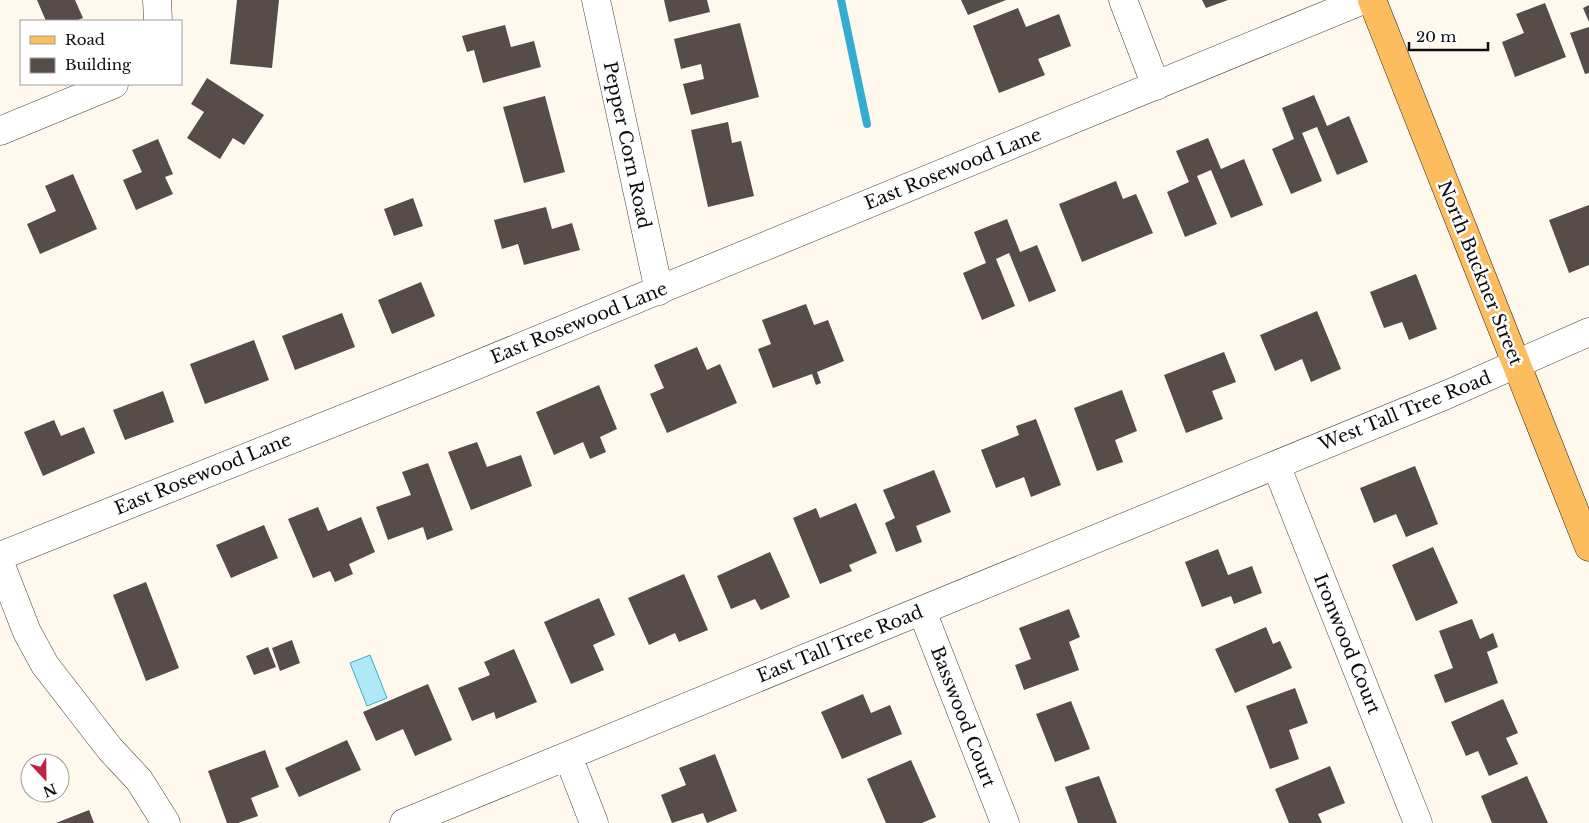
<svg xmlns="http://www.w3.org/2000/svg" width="1589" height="823" viewBox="0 0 1589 823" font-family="'Libre Baskerville',serif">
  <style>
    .water { fill: #afe9f8; stroke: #34acd2 }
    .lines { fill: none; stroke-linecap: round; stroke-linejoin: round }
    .stream { stroke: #34acd2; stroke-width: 8 }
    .building { fill: #564c49 }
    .minor-casing { stroke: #404040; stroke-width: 29 }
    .major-casing { stroke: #1e1e1e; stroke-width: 29 }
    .minor { stroke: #fff; stroke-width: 28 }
    .major { stroke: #fdbd5f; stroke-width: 28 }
    .labels { text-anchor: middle; stroke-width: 5; stroke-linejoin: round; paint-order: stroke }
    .street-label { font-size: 18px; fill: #0d0d0d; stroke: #fff }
  </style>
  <rect width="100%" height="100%" fill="#fff8ec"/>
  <path class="water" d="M370,655L387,698L367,706L350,663Z"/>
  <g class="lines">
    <path class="stream" d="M841,0L867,124"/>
  </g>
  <path class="building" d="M37,0H75L83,18L75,21H46Z
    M237,0H279L272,68L230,64Z
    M664,0H707L710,12L669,22Z
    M961,0H1006L968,15Z
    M1202,0H1228L1206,8Z
    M1545,3L1566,57L1515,77L1502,42L1524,33L1516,14Z
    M1589,5V22L1583,8Z
    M1018,8L1026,27L1059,14L1071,46L1038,59L1045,75L999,93L973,26Z
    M740,23L759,97L691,115L683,84L704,79L701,64L681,69L674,39Z
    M505,25L511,47L534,41L541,67L483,83L474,50L467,52L462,36Z
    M1589,27V73L1585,74L1570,33Z
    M207,78L264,115L244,145L233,138L220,159L187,138L204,112L191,104Z
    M1314,95L1327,126L1349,116L1368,162L1337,175L1317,127L1302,133L1322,181L1291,194L1272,149L1294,139L1282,108Z
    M545,96L565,172L524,183L503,107Z
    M728,122L732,143L741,141L754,196L708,207L691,130Z
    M1208,138L1221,169L1244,159L1263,205L1231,218L1211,170L1197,176L1217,224L1185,237L1167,192L1189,182L1176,151Z
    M158,139L173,174L165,177L173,194L136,210L123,180L142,172L132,150Z
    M73,174L97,229L40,254L27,224L56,211L45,186Z
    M1116,181L1123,199L1136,194L1153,233L1082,262L1059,204Z
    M413,198L423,226L394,236L384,209Z
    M1589,205V265L1569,273L1549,220Z
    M546,207L552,229L572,223L580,250L524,265L518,244L502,249L494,220Z
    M1007,219L1020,252L1037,245L1056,291L1029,302L1009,253L996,259L1015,306L982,320L963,273L986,263L974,232Z
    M1416,274L1437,329L1409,340L1402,322L1384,328L1370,292Z
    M421,282L435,316L392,334L378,300Z
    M806,304L814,325L828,320L844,361L817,372L821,383L816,385L812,374L773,388L758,349L771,344L762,320Z
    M1317,311L1341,369L1311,382L1302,359L1275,371L1260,335Z
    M342,313L355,347L295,370L282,336Z
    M254,340L269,380L205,404L190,364Z
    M697,347L707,370L720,364L737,403L667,433L650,394L664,388L654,365Z
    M1224,352L1236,382L1212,391L1223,419L1186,433L1164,375Z
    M599,385L617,429L600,437L606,452L590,459L583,442L554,455L536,412Z
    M1122,390L1137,431L1115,440L1123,462L1097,471L1074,408Z
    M163,391L174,422L125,440L113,410Z
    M1036,419L1061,485L1031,497L1024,477L996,488L981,450L1019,435L1016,426Z
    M54,420L61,436L84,427L95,453L43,476L24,432Z
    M477,442L487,467L521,455L532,486L471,510L448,452Z
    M428,463L453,530L427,540L423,527L388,540L376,507L411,495L402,472Z
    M1415,466L1438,524L1406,537L1396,514L1374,523L1360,488Z
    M934,470L951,512L916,526L922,542L896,552L885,523L895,518L883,490Z
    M856,503L877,553L849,565L852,571L820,584L793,518L816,508L820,518Z
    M318,507L328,531L361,517L375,552L349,564L353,574L335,582L330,571L313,578L288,519Z
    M264,525L278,558L231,578L216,545Z
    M1433,547L1458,603L1416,621L1392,565Z
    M1218,549L1228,575L1252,566L1262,593L1234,604L1231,596L1202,607L1185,562Z
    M770,552L790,597L761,610L755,599L731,609L717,576Z
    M684,574L708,630L679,642L675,633L649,645L628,598Z
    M146,582L179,668L146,681L113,595Z
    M599,598L615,635L593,645L604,670L571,684L544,622Z
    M1069,609L1080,637L1069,642L1079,670L1024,690L1015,665L1031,659L1019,628Z
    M1472,619L1480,639L1493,633L1498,647L1487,652L1498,683L1445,703L1434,675L1453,668L1439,631Z
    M1266,627L1273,644L1280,641L1292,668L1235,693L1215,649Z
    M292,640L300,663L280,671L272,648Z
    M268,647L276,667L254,675L246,656Z
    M514,649L537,702L496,719L494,712L472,721L458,688L490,675L484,662Z
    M428,684L452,740L415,756L403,729L376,741L363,712Z
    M1295,688L1308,723L1289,730L1299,759L1270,769L1246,706Z
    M863,694L871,713L890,705L902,734L842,759L821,712Z
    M1503,699L1518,733L1506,738L1518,764L1489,776L1478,751L1466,756L1451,722Z
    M1071,701L1090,749L1055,762L1036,714Z
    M347,740L361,770L299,797L285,768Z
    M265,750L279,787L251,798L258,816L238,823H227L208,771Z
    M715,754L737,811L707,823L703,813L672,823L661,795L686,785L679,768Z
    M911,760L936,817L922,823H886L867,779Z
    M1330,766L1345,803L1318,814L1322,823H1289L1275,789Z
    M1099,776L1117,823H1078L1065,787Z
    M1527,776L1548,823H1492L1481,796Z
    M89,810L94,823H56Z"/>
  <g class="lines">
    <defs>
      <path id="minor" d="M157,0L158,21
        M596,0L659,291
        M1123,0L1156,86
        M0,131L114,84
        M1276,465L1418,823
        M0,556L450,376L1363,0
        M0,563L27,632L45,665L110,749L139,780L166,823
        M922,611L1005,823
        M568,756L594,823
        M404,823L1446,395L1589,332"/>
      <path id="major" d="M1372,0L1589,547"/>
    </defs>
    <use href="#minor" class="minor-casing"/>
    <use href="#major" class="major-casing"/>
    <use href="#minor" class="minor"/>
    <use href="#major" class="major"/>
  </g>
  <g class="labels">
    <g class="street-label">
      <text transform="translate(627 145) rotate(78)" y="6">Pepper Corn Road</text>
      <text transform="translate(953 169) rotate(-22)" y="6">East Rosewood Lane</text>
      <text transform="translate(1480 273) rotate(68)" y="6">North Buckner Street</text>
      <text transform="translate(579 323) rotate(-22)" y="6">East Rosewood Lane</text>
      <text transform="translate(1405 411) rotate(-22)" y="6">West Tall Tree Road</text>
      <text transform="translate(203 474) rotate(-22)" y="6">East Rosewood Lane</text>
      <text transform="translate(840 644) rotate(-22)" y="6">East Tall Tree Road</text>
      <text transform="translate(1347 644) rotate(68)" y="6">Ironwood Court</text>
      <text transform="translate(963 717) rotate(69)" y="6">Basswood Court</text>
    </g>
  </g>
  <rect x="20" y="20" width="162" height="65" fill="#ffffff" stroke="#9e9e9e"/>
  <rect x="30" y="36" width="25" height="8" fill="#fdbd5f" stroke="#9e9e9e"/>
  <text x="65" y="45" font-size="15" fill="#0d0d0d">Road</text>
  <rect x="30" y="58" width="25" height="15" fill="#564c49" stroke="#9e9e9e"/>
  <text x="65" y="70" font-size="15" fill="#0d0d0d">Building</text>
  <g transform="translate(45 778) rotate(158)"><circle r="24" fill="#ffffff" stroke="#9e9e9e"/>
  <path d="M0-4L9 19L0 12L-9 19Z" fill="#c12042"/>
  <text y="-8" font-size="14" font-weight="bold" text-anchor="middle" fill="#0d0d0d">N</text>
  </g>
  <path d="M1409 42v8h79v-8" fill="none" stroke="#0d0d0d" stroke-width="2.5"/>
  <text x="1416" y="42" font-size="15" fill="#0d0d0d" stroke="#ffffff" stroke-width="4" paint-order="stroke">20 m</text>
</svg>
